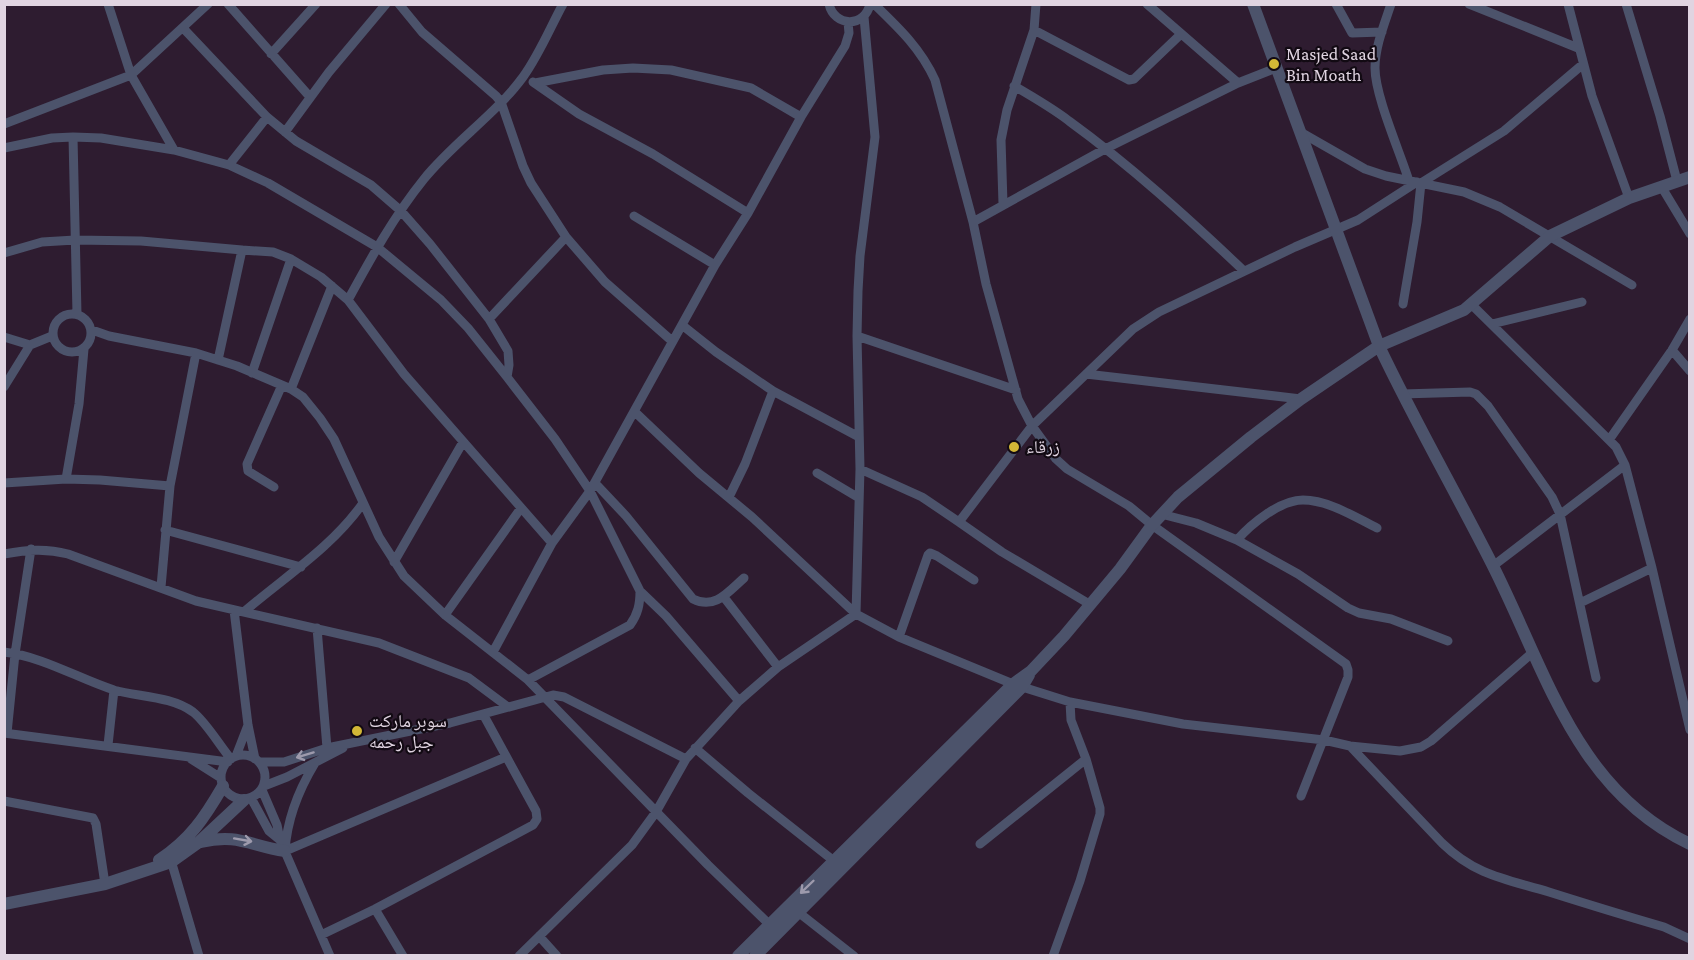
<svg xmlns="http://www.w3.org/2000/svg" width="1694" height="960" viewBox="0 0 1694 960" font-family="'Crimson Pro','Noto Naskh Arabic',serif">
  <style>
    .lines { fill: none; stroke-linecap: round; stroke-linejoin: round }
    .minor { stroke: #4c536b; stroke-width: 9 }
    .tertiary { stroke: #4c536b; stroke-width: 12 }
    .oneway { stroke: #9d9aac }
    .poi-dot { fill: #d2b736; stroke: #120a13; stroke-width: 2 }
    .labels { text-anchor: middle; stroke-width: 4.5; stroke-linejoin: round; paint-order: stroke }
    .poi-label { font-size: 18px; fill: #e0d4e1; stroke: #120a13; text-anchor: start }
  </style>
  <rect width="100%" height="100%" fill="#2e1c30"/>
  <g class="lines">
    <path class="minor" d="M108,4L131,75L174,150
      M228,4L310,97
      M399,4L422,32L496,96L501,102L523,166L531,183L566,237L605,282L672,341
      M829,4C834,27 865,28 870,4
      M874,4C899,28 921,49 935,80L973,222L986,284L1018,399L1032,426L1056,459L1067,469L1129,506L1152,525L1346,664L1348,670V677L1301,796
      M1147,4L1238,83
      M1336,4L1352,33L1382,32
      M1391,4C1384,25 1375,47 1375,68C1375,96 1400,152 1409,181
      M1469,4L1578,48
      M1568,4L1592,96L1629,198
      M1626,4L1660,116L1677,181
      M183,28L267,117L296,141L371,185L401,211L430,244L489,319L508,351L509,365L507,377
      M1034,30L1129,80L1134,79L1181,34
      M271,54L316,4
      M533,82L579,114L653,154L748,213
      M535,83L603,70L633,68L671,70L751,88L801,117
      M1014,86C1033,97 1052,108 1069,121C1131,166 1188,218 1244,271
      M4,124L131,75L208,4
      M285,132L329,72L386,4
      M1302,133L1365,169L1386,176L1464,192L1500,207L1632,285
      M73,137L77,314
      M4,148L52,138L73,137L101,138L174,150L229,165L268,183L377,247L441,300L468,328L507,377L555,439L590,491L640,591C640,604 638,614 630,625L528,680
      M229,165L267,117
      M1661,186L1690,234
      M1003,204L1001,140L1007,110L1034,30L1036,4
      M634,216L715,265
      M973,222L1105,149L1238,83L1276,68
      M4,253L42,242L75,240L141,241L242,250L273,252L291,259L321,277L348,300L404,374L552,543
      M348,300C371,258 394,216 424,179C453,143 496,114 523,77C539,55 550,28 563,4
      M1403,304L1417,222L1421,183L1504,131L1582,65
      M1472,305L1609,440L1616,447L1625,465L1652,568L1690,730
      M53 333a19 19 0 1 1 38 0a19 19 0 1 1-38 0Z
      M489,319L566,237
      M1492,324L1582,302
      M682,325L716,352L773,391L859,437
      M92,330L109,336L196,353L237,366L291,389L303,397L320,418L334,439L379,537L404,576L445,615L528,680L708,865L774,929
      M857,336L1016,390
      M4,337L30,345
      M1672,350L1690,371
      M218,360L242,250
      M252,373L291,259
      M1086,374L1301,399
      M4,387L30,345L52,336
      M291,389L332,286
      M1402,394L1470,392L1476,394L1488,406L1552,497L1560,514L1596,678
      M635,412L699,473L752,517L856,614L899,637L1013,684L1070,702L1183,724L1324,740L1350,746L1400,751L1421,747L1431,741L1532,653
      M1609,440L1672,350L1690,319
      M860,469L922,497L959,522L1032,426L1133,329L1159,312L1295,247L1358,220L1417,182
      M817,473L859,498
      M66,479L79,404L84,349
      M4,483L66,479L100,480L170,486
      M595,483L626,516L693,599C715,610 728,592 744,578
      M274,487L248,471L247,464L282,385
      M729,497L745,464L773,391
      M1161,514L1196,523L1237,540L1298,574L1348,608L1359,613L1391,619L1448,641
      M959,522L1002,552L1091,605
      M165,530L301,567
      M1237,540C1251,524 1280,500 1303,500C1328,500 1355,517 1377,528
      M4,554C27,550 45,548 68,554L196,601L379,643L469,678L508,707
      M394,562L463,442
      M1493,566L1625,465
      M161,587L170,486L196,353
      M640,591L666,616L739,701
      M723,596L778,667
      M1580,603L1652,568
      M234,610L248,725L255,759
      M245,611C286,576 332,547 363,503
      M856,614L860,469L857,336L858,291L860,256L875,137L864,17
      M445,615L521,508
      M317,628L327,748
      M899,637L928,555L930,553L937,556L974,580
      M4,652C44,657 77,678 114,690C139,697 171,696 193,712C206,722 220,746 231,759
      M493,652L552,543L590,491L715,265L748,213L801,117L845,46L849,33L848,22
      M4,733L228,762
      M7,733L15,654L31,549
      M108,745L114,690
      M1350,746L1442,843C1476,876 1506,879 1549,892C1587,904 1626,916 1664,927L1690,939
      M695,748L748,793L834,861
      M221 777a22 22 0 1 1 44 0a22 22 0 1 1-44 0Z
      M236,756L248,725
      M191,759L221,778
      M259,762H284L327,748L450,723L553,695L564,697L686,759
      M315,763C298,791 287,819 285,851L506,757
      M264,786L287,777L343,748
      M262,790L277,825L280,840L330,956
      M251,798L269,831L280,840
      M4,801L93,818L96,824L105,884
      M980,844L1086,759
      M170,857L199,956
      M375,909L403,956
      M798,912L854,956
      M321,935L375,909L533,825L537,819L536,811L483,714
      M539,936L557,956
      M519,956L632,845L656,812L686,759L739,701L778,667L856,614
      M1053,956L1080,881L1100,814V808L1086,759L1071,720L1070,702"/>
    <path class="tertiary" d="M1253,4L1379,346C1414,420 1455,491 1492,564C1545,668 1575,790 1690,844
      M201,842C238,833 250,846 285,851
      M159,860C190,840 205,817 223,786
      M4,904L105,884L171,862L199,842L244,800
      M738,956L1013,684L1031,671L1064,636L1120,569L1152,525L1178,497L1251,437L1301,399L1379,346L1464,310L1550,236L1629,198L1690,177
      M755,956L1022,687L1029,675"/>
  </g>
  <defs><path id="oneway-shaft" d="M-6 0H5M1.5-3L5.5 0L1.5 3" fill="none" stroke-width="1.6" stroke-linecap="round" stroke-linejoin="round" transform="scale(1.5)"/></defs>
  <g class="oneway">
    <use href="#oneway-shaft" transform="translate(305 755) rotate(163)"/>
    <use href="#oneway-shaft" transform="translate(243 840) rotate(10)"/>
    <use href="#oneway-shaft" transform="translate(807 887) rotate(136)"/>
  </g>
  <g class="poi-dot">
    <circle cx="1274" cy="64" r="6"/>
    <circle cx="1014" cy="447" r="6"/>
    <circle cx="357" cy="731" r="6"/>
  </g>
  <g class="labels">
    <g class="poi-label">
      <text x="1286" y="60">Masjed Saad<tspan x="1286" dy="21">Bin Moath</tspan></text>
      <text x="1026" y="453">زرقاء</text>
      <text x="369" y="727">سوبر ماركت<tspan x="369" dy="21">جبل رحمه</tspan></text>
    </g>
  </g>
  <rect width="1694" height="960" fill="none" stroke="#e0d4e1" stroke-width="12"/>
</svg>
